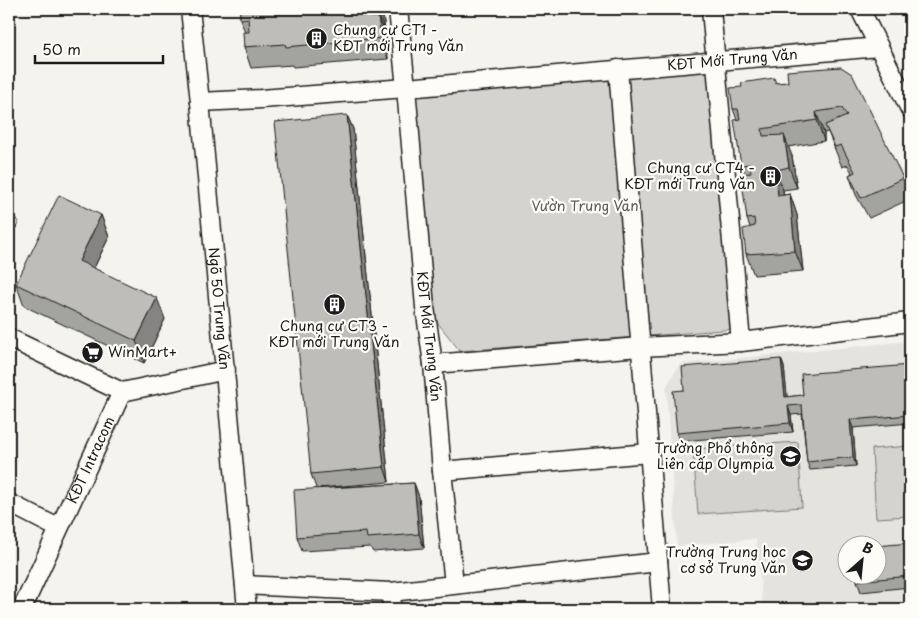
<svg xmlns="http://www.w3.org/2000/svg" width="919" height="618" viewBox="0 0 919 618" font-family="'Playpen Sans',sans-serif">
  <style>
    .built { fill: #e4e3de; fill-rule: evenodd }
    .green { fill: #d4d3cf; stroke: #787876 }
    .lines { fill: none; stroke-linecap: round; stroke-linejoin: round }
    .lane-casing { stroke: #1c1c1c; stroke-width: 12 }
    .street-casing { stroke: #1c1c1c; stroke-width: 21 }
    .lane { stroke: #fdfcf7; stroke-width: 9 }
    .street { stroke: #fdfcf7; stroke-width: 18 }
    .wall { fill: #a3a3a0; stroke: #1c1c1c }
    .shaded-wall { fill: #858482; stroke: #1c1c1c }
    .building { fill: #bebdba; stroke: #1c1c1c }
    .labels { text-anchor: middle; stroke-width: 4.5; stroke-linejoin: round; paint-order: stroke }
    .poi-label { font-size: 14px; fill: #1c1c1c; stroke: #fdfcf7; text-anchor: end }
    .street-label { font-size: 14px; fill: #1c1c1c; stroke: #fdfcf7 }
    .park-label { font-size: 14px; fill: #5c5c5b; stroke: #fdfcf7 }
  </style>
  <rect width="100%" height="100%" fill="#f4f3ee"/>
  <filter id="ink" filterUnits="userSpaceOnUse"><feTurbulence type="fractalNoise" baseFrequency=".02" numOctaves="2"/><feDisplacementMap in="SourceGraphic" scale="10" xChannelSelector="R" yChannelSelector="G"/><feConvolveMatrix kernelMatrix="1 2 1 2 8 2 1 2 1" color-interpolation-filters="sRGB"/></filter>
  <g filter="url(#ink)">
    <path class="built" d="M910,341V609H763L756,539L677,546L666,387L680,364ZM846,546H876V576H846Z"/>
    <path class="green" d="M715,61L735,329L460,351L425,307L406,88Z
      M798,442L802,507L698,514L693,449Z
      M910,446V516L876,518L872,449Z"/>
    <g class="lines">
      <defs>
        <path id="lane" d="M9,221L13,223"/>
        <g id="street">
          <path id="s1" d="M190,9L200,102L247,609"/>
          <path id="s2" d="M398,9L406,88L425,307L433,364L442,471L454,584"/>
          <path d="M711,9L741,342"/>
          <path d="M860,9L910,109"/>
          <path d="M618,69L662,609"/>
          <path id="s3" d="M200,102L261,99L406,88L879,47"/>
          <path d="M9,338L122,392L226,370"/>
          <path d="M433,364L640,347L741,342L910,322"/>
          <path d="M442,471L649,453"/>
          <path d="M9,503L58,528"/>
          <path d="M245,585L391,592L658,562"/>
          <path d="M391,592L392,609"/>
          <path id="s4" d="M22,609L122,392"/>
        </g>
      </defs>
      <use href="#lane" class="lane-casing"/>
      <use href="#street" class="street-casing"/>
      <use href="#lane" class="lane"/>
      <use href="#street" class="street"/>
    </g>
    <path class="wall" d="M240,9H381L383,15L385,31H384L386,37L388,59L293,67L292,65L251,68L244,47L245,32L240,19Z
      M841,67L903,178L910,199L869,218L856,195L849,175L852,173L848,165L842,167L828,132L824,133V141L788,147L792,156L797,188L783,190L784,195L790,194L797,215L803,271L754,275L746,254L750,227L747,219L744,174L741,165L737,120L733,109L742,87L788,82Z
      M347,115L353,129L389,482L320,488L414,483L419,497L424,548L373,552L370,547L302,551L297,537L316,488L311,474Z
      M101,215L109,237L94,268L165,319L144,363L24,306L16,284Z
      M781,359L784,367L787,397L803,395L910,365V423L853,428L856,466L810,470L807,462L802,414L791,415L793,432L680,441L677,433L684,390Z
      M910,543V587L861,592L857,581Z"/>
    <path class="shaded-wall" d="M377,9H381L383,15L385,31Z
      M378,17L386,37L388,59L381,38Z
      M816,112L824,133V141L817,120Z
      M347,115L353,129L389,482L384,467Z
      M784,135L792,156L797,188L789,167Z
      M776,170L783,190L785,217L778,196Z
      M790,194L797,215L803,271L795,251Z
      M101,215L109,237L87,282L79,261Z
      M157,298L165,319L144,363L136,341Z
      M781,359L784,367L788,405L785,397Z
      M788,406L791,415L793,432L790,423Z
      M850,420L853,428L856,466L853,457Z
      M414,483L419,497L424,548L419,534Z"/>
    <path class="building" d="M240,9H377L378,11H370L371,17H378L381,38L286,47L285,44L244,47L243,32H249L248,18L240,19Z
      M841,67L852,74L903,178L861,198L849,175L855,172L841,145L835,147L825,125L847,116L842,108L816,112L817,120L762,129L763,136L784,135L789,167L776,170L778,196L790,194L795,251L746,254L743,229L755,226L754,218L747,219L741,174L751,173L750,164L741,165L734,120L740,119L738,109H733L730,88L742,87L741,83L774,78L776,83L788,82L787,71Z
      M347,115L384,467L311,474L275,122Z
      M59,195L101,215L79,261L157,298L136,341L16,284Z
      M781,359L785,397L803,395L801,374L910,365V415L850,420L853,457L807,462L802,405L788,406L790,423L677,433L673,391L684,390L682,367Z
      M414,483L419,534L367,538L366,532L297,537L294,490Z
      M910,543V576L857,581L856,576H876V546Z"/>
  </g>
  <defs>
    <symbol id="building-disc" viewBox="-11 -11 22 22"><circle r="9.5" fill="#1c1c1c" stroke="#fdfcf7"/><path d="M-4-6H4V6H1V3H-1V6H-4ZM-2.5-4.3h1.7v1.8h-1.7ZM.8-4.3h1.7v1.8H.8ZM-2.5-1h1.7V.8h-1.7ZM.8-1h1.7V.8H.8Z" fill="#fff"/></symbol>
    <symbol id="supermarket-disc" viewBox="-11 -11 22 22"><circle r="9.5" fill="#1c1c1c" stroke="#fdfcf7"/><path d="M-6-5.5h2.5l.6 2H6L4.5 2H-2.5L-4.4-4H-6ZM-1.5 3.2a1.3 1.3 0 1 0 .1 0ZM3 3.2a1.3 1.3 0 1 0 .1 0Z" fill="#fff"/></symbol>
    <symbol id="school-disc" viewBox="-11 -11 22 22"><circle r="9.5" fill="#1c1c1c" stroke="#fdfcf7"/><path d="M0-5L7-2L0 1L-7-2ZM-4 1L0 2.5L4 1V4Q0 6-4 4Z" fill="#fff"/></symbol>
  </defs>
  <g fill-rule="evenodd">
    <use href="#building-disc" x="304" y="26" width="25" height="25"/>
    <use href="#building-disc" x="758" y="164" width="25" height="25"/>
    <use href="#building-disc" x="322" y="292" width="25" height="25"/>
    <use href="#supermarket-disc" x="80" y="340" width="25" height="25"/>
    <use href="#school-disc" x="778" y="444" width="25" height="25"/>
    <use href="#school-disc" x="790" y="548" width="25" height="25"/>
  </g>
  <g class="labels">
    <g class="poi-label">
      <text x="333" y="35" text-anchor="start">Chung cư CT1 -<tspan x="333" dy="16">KĐT mới Trung Văn</tspan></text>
      <text x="755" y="173">Chung cư CT4 -<tspan x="755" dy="16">KĐT mới Trung Văn</tspan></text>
      <text x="334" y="331" text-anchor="middle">Chung cư CT3 -<tspan x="334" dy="16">KĐT mới Trung Văn</tspan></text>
      <text x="108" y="357" text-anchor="start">WinMart+</text>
      <text x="774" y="453">Trường Phổ thông<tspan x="774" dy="16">Liên cấp Olympia</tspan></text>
      <text x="786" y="557">Trường Trung học<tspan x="786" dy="16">cơ sở Trung Văn</tspan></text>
    </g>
    <g class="street-label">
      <text dy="5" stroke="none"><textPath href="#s3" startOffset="534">KĐT Mới Trung Văn</textPath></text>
      <text dy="5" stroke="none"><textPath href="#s1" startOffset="301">Ngõ 50 Trung Văn</textPath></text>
      <text dy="5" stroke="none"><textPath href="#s2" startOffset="329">KĐT Mới Trung Văn</textPath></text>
      <text dy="5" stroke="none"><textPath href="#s4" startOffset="164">KĐT Intracom</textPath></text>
    </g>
    <g class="park-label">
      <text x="585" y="211">Vườn Trung Văn</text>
    </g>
  </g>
  <rect width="919" height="618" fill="none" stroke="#fdfcf7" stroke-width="30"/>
  <rect x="15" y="15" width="889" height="588" fill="none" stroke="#1c1c1c" stroke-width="2" filter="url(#ink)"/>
  <g transform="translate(862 560) rotate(27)"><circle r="24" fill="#fdfcf7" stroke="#a3a29f"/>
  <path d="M0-4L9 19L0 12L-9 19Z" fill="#1c1c1c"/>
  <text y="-8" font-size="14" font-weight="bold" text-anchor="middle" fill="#1c1c1c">B</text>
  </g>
  <path d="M35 55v8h128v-8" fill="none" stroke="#1c1c1c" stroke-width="2.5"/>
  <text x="42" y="55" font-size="15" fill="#1c1c1c" stroke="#fdfcf7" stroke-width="4" paint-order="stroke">50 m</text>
</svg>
